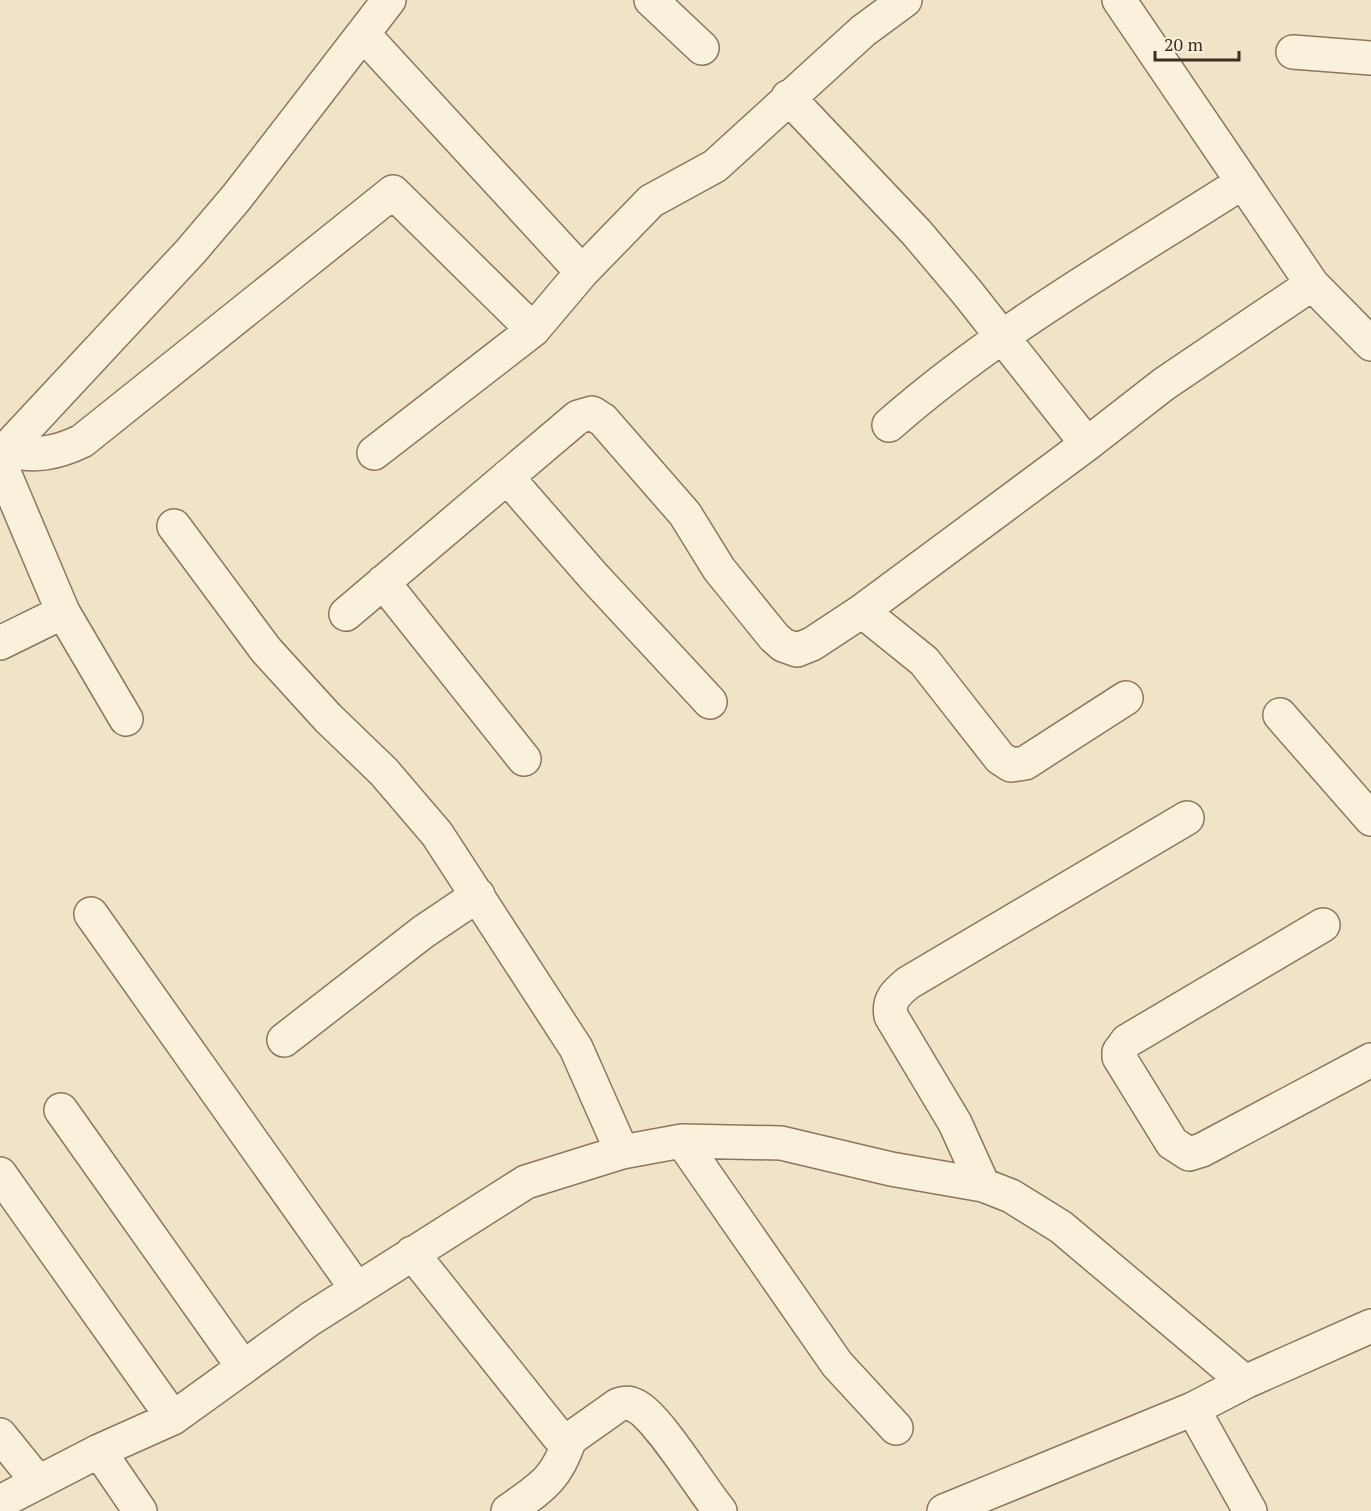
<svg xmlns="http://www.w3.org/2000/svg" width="1371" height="1511" viewBox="0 0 1371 1511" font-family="'PT Serif',serif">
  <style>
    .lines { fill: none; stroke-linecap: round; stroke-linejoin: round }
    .minor-casing { stroke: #8d765c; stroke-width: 36 }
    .minor { stroke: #faf1dc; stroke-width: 33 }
  </style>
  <rect width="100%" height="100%" fill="#f0e4c8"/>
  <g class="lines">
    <defs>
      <path id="minor" d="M651,0L702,48
        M1119,0L1312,284L1371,344
        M363,34L582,272
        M1293,52L1371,58
        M788,97L916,232L966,291L1087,444
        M889,425C997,330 1123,259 1243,182
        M6,450C34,457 55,454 82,441L393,192L533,330
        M374,453L533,330L582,272L651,201L715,166L863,31L905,0
        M0,456L191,251L236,198L389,0
        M0,463L63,612L126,719
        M507,477L594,577L710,702
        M174,526L266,650L328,718L384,772L437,834L576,1048L622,1152
        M383,582L524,759
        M862,611L924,661L1000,758L1011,765L1025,763L1126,698
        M346,614L578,417L592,413L603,420L685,514L719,569L774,637L783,645L797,650L812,644L862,611L1087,444L1164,384L1312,284
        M0,643L63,612
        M1280,715L1371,819
        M91,914L356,1288
        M1323,925L1127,1041L1119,1052V1057L1172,1143L1189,1154L1202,1150L1371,1060
        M284,1040L423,932L478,895
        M61,1110L243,1367
        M682,1141L837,1364L896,1428
        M0,1174L173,1418
        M983,1185L955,1123L891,1016C888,1000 896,993 908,983L1187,818
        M412,1253L558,1436L570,1439L618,1405C625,1403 629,1402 636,1406C659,1418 700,1487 720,1511
        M1193,1409L1250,1511
        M0,1435L38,1482
        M99,1451L140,1511
        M0,1502L99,1451L173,1418L310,1319L526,1182L622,1152L682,1141L781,1143L891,1169L983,1185L1011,1196L1061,1227L1245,1382
        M508,1511C542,1487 556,1480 570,1439
        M944,1511L1193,1409L1245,1382L1371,1326"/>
    </defs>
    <use href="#minor" class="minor-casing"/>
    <use href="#minor" class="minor"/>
  </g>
  <path d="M1155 51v9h84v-9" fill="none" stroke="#3d2e20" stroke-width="3"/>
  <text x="1164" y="51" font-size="18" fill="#3d2e20" stroke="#f7eed8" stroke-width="4.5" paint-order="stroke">20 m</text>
</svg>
